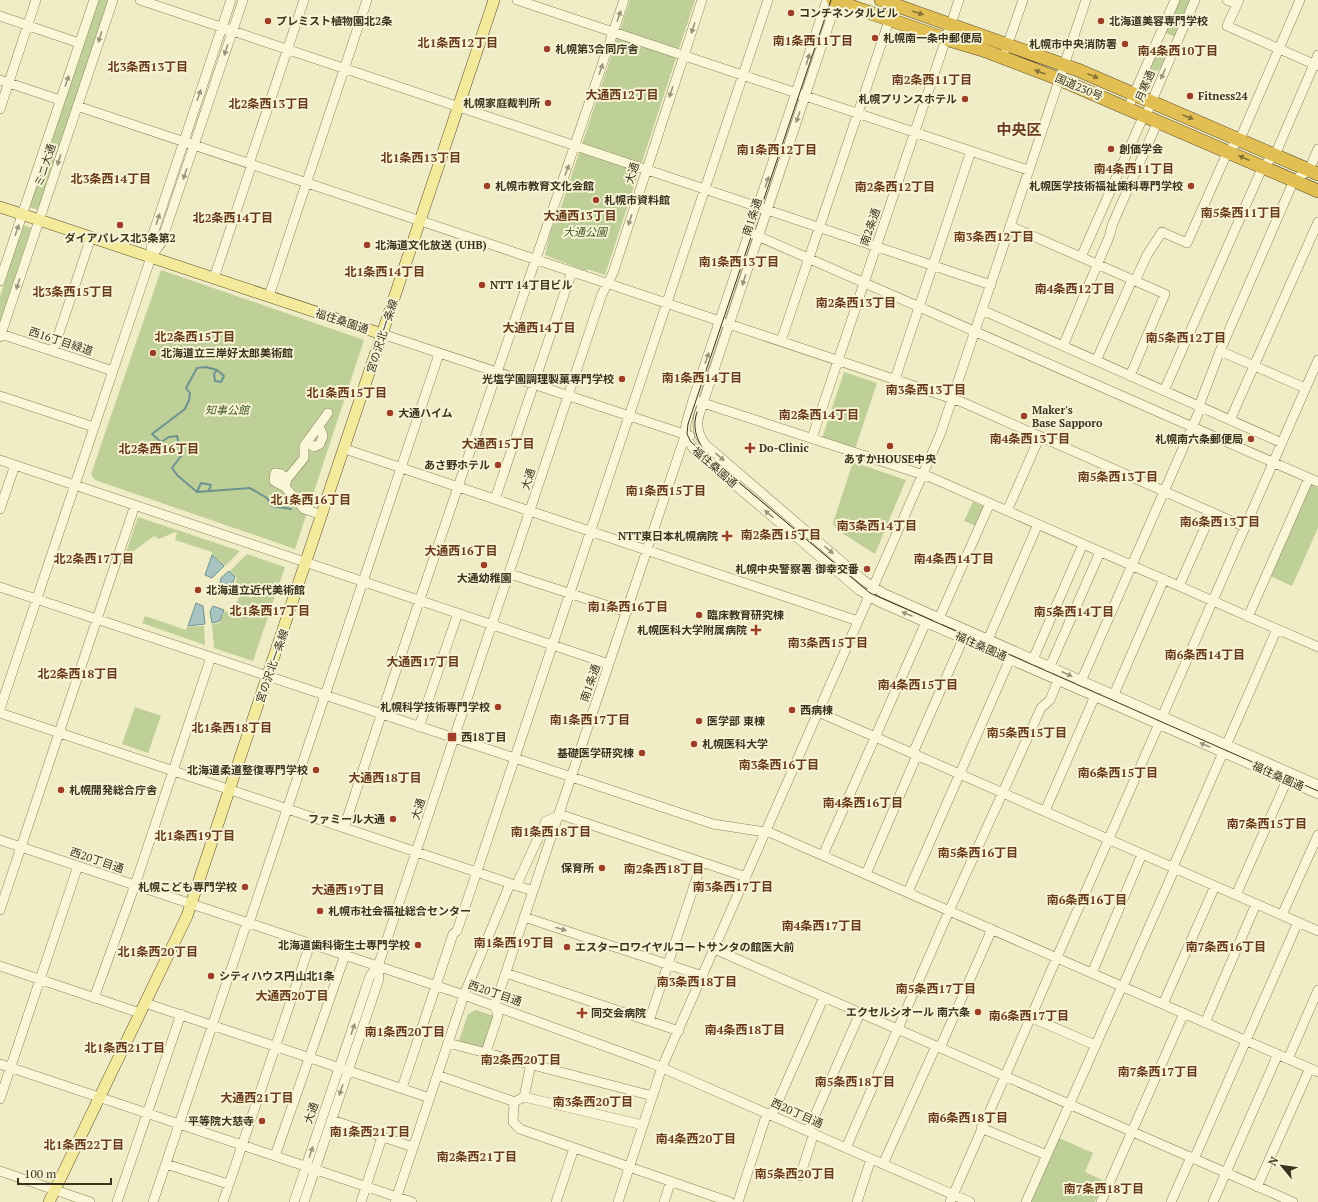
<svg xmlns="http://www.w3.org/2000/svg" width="1318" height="1202" viewBox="0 0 1318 1202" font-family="'PT Serif','Noto Sans JP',serif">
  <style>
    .green { fill: #becf98 }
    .water { fill: #a7c4c1; stroke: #6d9391 }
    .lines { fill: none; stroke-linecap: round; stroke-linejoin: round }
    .stream { stroke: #6d9391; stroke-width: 2 }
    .minor-casing { stroke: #8d7f5a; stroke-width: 10 }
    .major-casing { stroke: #5a4b2e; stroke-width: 12 }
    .highway-casing { stroke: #5a4b2e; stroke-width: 14 }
    .minor { stroke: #faf7d9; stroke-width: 9 }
    .major { stroke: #f4ea9c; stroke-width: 11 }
    .highway { stroke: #e2bf53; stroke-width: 13 }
    .tram { stroke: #3c331f; stroke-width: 1 }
    .oneway { fill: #877236 }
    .oneway2 { fill: #9b957c }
    .poi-dot { fill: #9f3e27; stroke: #f7f4d5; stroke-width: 1.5 }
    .labels { text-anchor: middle; stroke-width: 4; stroke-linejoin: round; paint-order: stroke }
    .poi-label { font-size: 11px; font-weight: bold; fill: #3c331f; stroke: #f7f4d5; text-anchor: start }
    .street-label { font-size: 11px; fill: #3c331f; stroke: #f7f4d5 }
    .park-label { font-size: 11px; font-style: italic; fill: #425924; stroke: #f7f4d5 }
    .neighbourhood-label { font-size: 12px; font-weight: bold; fill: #6b3c1c; stroke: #f7f4d5 }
    .district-label { font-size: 15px; font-weight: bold; fill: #6b3c1c; stroke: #f7f4d5 }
  </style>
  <rect width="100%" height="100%" fill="#f0ecc5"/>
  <path class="green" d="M98,0H108L38,210L29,207Z
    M630,0H695L605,275L590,270H583L545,255C549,241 549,229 558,216Z
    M1178,0H1192L1175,37L1164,32Z
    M1160,43L1172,47L1165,63L1153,76L1150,85L1146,83L1154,56Z
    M24,225L31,228L0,322V296Z
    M161,270L364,340L295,549L95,480L91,474Z
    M844,372L877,383L855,449L822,438Z
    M853,462L906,480L875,554L837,530L833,523Z
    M1310,484L1318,488V528L1292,586L1270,576Z
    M973,502L984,507L976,526L964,521Z
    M138,517L240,551L225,566L212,554V552L175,540L177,532H175L159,539L154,536L124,558Z
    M247,554L285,567L253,661L214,648L212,624L220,623L225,611L233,613L241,591L233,588L237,578L230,571Z
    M145,616L186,630L187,627L204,626L205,645L142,623Z
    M135,707L161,716L148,753L122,744Z
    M476,1010L494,1016L485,1047L482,1048L459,1041L468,1014Z
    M1059,1138L1093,1153L1085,1172L1104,1181L1095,1202H1030Z"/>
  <path class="water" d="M212,555L224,566L212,578L205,575Z
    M229,571L235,577L231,588L220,584L221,578Z
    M196,603L203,606L205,624L188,626Z
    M213,606L224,610L220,621L212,623L210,612Z"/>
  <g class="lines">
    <path class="stream" d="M217,370L224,376L221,382L215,381L214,374L217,370L206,367L197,368L186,388L190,393L189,400L185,409L152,434L161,442L169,437L177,436L181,456L172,468L177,475L197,492L250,488L267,498L272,506L291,509
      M197,492L201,483L211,485L209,490"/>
    <defs>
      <path id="minor" d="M140,0L991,285
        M517,0L1028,170
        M837,0L699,415C696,427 698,436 706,445L863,580L883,593L1318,785
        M1227,0L1237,4
        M1239,0L1227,26L1318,66
        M0,16L79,43
        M1006,49L1023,0
        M0,80L60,100
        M77,106L962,402L1245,527
        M1128,108L1175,0
        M0,109L36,0
        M1146,115L1195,0
        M249,164L304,0
        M1010,226L1165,294L1130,376
        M753,234L1318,482
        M151,257V240L231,0
        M1081,257L1144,115
        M214,278L252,164
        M0,281L94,0
        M1135,281L1147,255L1162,232L1187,243L1228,151L1240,139L1300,0
        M269,296L367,0
        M982,310L1282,443
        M1,334L113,371
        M382,334L690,436
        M0,337L113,0
        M781,341L896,0
        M1063,346L1109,237L1113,223L1158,121
        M53,351L91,237
        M1220,351L1305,388
        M1096,361L1132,280
        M895,379L971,151
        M1164,391L1263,166L1275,155L1318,55
        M0,396L94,427
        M697,401L930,477L1318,647
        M1199,406L1220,351L1294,180L1309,170L1318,149
        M1230,420L1318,222
        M685,436L695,451L859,590L879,602L1318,794
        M812,438L959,0
        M307,442L314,447L320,444L323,436L319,426
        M345,449L858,621
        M0,460L609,664
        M285,487L274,481L275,473L281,474L287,479
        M495,499L572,271
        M0,509L15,465
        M1007,511L1040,436
        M316,513L304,509L285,487L287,479L304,458V446L328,413
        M510,574L627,612
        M1179,586L1212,512
        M0,587L713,824L771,833L1318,1072
        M1248,617L1309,478
        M937,623L990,503
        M986,644L1038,524
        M1031,664L1083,544
        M1048,671L1100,552
        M1079,686L1201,407
        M1112,699L1164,579
        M0,709L151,257L161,243L243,0
        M818,712L1318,931
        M0,713L533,891
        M419,727L458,613
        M913,753L963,639
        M1045,811L1095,696
        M559,814L746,877
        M344,828C434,551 531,276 624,0
        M0,840L464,995L651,1063L970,1202
        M823,855L926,622
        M1173,867L1277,629
        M866,874L917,755
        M516,886L546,821L558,816
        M908,892L1010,659
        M1236,895L1287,780
        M0,910L135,505
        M1282,915L1318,835
        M524,917L703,976
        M249,923L439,354
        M714,949L1293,1202
        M0,966L140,1013
        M506,973L679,1031
        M1092,973L1142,854
        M1123,986L1175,868
        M94,998L135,885L211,657
        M145,1003L430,1098
        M1163,1004L1215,886
        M1030,1017L1095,1045
        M649,1021L702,862
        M1205,1023L1256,904
        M448,1043L653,1096
        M940,1048L992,929
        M486,1052L498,1016L495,1005L685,436L686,424L693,400L827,0
        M1288,1059L1318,990
        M0,1064L412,1202
        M437,1075L512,1101L514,1104L513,1122L520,1129L730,1202
        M402,1088L453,934L457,931L768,0
        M524,1097L531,1064
        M0,1099L78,866
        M514,1102L524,1097L643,1125
        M772,1115L824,997
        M332,1120L413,1147
        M981,1128L1047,1155
        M808,1131L860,1013
        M846,1148L949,911L1041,708L1050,700L1058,680
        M275,1156L345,955
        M1194,1159L1298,922
        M166,1164L228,1184
        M883,1164L936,1046
        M0,1171L90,1202
        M800,1176L814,1133
        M1257,1187L1310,1068
        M117,1202L181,1014
        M153,1202L247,922
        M223,1202L310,944
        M294,1202L370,976L378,966
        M304,1202L379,979L378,966L602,294L613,273L702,0
        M361,1202L382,1137
        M395,1202L464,995L510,884
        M556,1202L574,1148
        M618,1202L662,1067L940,435L1086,0
        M664,1202L671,1181
        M738,1202L767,1113
        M857,1202L871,1159
        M950,1202L1318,360
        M1026,1202L1122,986
        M1101,1202L1184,1013
        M1171,1202L1191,1157
        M1213,1202L1278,1054"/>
      <path id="major" d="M0,207L382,334
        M49,1202L187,916L494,0"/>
      <path id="highway" d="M833,0L946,39L983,50L1059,79L1318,191
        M881,0L1078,70L1318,174"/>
    </defs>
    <use href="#minor" class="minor-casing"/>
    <use href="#major" class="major-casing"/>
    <use href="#highway" class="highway-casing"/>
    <use href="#minor" class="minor"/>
    <use href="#major" class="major"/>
    <use href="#highway" class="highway"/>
    <path class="tram" d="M831,0L688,424L687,434L691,442L870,593L1318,791
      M697,412C692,426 696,440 705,451"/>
  </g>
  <defs><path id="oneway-solid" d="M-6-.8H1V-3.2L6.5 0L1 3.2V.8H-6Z"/></defs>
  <g class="oneway">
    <use href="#oneway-solid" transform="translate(918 13) rotate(19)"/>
    <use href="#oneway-solid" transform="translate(1040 72) rotate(-160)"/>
    <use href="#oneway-solid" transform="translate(1093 76) rotate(22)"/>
    <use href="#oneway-solid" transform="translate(1188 117) rotate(23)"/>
    <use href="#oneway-solid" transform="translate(1244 158) rotate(-156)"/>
  </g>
  <g class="oneway2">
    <use href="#oneway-solid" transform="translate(619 16) rotate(-71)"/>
    <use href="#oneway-solid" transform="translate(693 28) rotate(108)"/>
    <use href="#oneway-solid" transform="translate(100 37) rotate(108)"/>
    <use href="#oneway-solid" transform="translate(226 50) rotate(108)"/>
    <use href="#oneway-solid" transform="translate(808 59) rotate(-72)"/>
    <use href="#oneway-solid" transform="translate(601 69) rotate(-71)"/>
    <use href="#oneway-solid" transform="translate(1163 74) rotate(113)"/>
    <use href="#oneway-solid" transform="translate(67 81) rotate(-72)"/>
    <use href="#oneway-solid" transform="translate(671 92) rotate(108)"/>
    <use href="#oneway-solid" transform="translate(199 95) rotate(-71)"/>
    <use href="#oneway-solid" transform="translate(798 117) rotate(109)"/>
    <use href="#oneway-solid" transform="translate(59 160) rotate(108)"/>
    <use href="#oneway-solid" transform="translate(567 170) rotate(-70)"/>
    <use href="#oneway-solid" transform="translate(185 174) rotate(109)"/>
    <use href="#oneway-solid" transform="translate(767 182) rotate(-71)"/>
    <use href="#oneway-solid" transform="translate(158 219) rotate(-72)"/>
    <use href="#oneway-solid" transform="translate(630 220) rotate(108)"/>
    <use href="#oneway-solid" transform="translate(17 230) rotate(-71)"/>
    <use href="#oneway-solid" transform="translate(744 280) rotate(108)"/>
    <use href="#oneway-solid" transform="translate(18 284) rotate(108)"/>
    <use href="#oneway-solid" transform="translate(707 358) rotate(-71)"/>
    <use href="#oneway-solid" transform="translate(720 457) rotate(41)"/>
    <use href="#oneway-solid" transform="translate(769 514) rotate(-140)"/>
    <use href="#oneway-solid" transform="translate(829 550) rotate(41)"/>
    <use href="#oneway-solid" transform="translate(907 614) rotate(-157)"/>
    <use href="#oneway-solid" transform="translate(1067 674) rotate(24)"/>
    <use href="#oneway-solid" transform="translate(1205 745) rotate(-157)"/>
    <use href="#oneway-solid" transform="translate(561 929) rotate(18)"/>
    <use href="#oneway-solid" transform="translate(353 1029) rotate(-71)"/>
    <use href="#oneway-solid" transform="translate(341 1090) rotate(108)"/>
    <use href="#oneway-solid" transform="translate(311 1152) rotate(-71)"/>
  </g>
  <g class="poi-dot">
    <circle cx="791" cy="13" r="4"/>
    <circle cx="268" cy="21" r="4"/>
    <circle cx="1101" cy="21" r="4"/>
    <circle cx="875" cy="38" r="4"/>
    <circle cx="1125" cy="44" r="4"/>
    <circle cx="547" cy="49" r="4"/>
    <circle cx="1190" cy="96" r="4"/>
    <circle cx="965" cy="99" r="4"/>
    <circle cx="548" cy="103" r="4"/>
    <circle cx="1111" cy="149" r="4"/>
    <circle cx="487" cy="186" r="4"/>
    <circle cx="1191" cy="186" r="4"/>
    <circle cx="596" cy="200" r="4"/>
    <circle cx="120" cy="225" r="4"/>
    <circle cx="367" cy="245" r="4"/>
    <circle cx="482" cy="285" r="4"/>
    <circle cx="153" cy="353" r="4"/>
    <circle cx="622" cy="379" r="4"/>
    <circle cx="390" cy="413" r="4"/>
    <circle cx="1024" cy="416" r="4"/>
    <circle cx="1251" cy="439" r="4"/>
    <circle cx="890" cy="446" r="4"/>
    <path d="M748 442h4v4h4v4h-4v4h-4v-4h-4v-4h4z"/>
    <circle cx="498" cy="465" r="4"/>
    <path d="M725 530h4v4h4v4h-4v4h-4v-4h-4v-4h4z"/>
    <circle cx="484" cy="565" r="4"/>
    <circle cx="867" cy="569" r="4"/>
    <circle cx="198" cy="590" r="4"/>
    <circle cx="699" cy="615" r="4"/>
    <path d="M754 624h4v4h4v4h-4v4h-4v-4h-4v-4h4z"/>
    <circle cx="498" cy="707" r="4"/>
    <circle cx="792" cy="710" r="4"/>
    <circle cx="699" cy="721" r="4"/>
    <rect x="447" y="732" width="10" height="10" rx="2"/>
    <circle cx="694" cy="744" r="4"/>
    <circle cx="642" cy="753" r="4"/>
    <circle cx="316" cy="770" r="4"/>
    <circle cx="61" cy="790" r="4"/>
    <circle cx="393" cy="819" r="4"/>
    <circle cx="602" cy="868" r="4"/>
    <circle cx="245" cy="887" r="4"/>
    <circle cx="320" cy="911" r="4"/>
    <circle cx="418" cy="945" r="4"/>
    <circle cx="567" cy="947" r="4"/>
    <circle cx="211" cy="976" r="4"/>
    <circle cx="978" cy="1012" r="4"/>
    <path d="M580 1007h4v4h4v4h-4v4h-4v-4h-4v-4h4z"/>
    <circle cx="262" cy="1121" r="4"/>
  </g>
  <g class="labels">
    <g class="poi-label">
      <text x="799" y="17">コンチネンタルビル</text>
      <text x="276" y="25">プレミスト植物園北2条</text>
      <text x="1109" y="25">北海道美容専門学校</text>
      <text x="883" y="42">札幌南一条中郵便局</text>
      <text x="1117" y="48" text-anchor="end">札幌市中央消防署</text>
      <text x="555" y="53">札幌第3合同庁舎</text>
      <text x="1198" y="100">Fitness24</text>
      <text x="957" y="103" text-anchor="end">札幌プリンスホテル</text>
      <text x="540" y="107" text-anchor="end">札幌家庭裁判所</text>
      <text x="1119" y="153">創価学会</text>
      <text x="495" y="190">札幌市教育文化会館</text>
      <text x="1183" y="190" text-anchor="end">札幌医学技術福祉歯科専門学校</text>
      <text x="604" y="204">札幌市資料館</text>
      <text x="120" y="242" text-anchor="middle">ダイアパレス北3条第2</text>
      <text x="375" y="249">北海道文化放送 (UHB)</text>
      <text x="490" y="289">NTT 14丁目ビル</text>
      <text x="161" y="357">北海道立三岸好太郎美術館</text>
      <text x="614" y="383" text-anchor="end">光塩学園調理製菓専門学校</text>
      <text x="1032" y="414">Maker's<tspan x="1032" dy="13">Base Sapporo</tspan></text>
      <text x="398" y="417">大通ハイム</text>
      <text x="1243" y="443" text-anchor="end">札幌南六条郵便局</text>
      <text x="759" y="452">Do-Clinic</text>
      <text x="890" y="463" text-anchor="middle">あすかHOUSE中央</text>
      <text x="490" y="469" text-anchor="end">あさ野ホテル</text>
      <text x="718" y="540" text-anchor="end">NTT東日本札幌病院</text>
      <text x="859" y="573" text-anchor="end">札幌中央警察署 御幸交番</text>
      <text x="484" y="582" text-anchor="middle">大通幼稚園</text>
      <text x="206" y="594">北海道立近代美術館</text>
      <text x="707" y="619">臨床教育研究棟</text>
      <text x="747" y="634" text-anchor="end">札幌医科大学附属病院</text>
      <text x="490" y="711" text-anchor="end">札幌科学技術専門学校</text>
      <text x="800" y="714">西病棟</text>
      <text x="707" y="725">医学部 東棟</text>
      <text x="461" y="741">西18丁目</text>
      <text x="702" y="748">札幌医科大学</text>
      <text x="634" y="757" text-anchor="end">基礎医学研究棟</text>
      <text x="308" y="774" text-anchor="end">北海道柔道整復専門学校</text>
      <text x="69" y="794">札幌開発総合庁舎</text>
      <text x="385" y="823" text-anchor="end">ファミール大通</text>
      <text x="594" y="872" text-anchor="end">保育所</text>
      <text x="237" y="891" text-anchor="end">札幌こども専門学校</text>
      <text x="328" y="915">札幌市社会福祉総合センター</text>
      <text x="410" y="949" text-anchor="end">北海道歯科衛生士専門学校</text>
      <text x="575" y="951">エスターロワイヤルコートサンタの館医大前</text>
      <text x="219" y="980">シティハウス円山北1条</text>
      <text x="970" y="1016" text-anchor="end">エクセルシオール 南六条</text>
      <text x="591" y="1017">同交会病院</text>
      <text x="254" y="1125" text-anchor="end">平等院大慈寺</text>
    </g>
    <g class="street-label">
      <text transform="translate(1145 86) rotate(-67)" y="4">月寒通</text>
      <text transform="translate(1079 87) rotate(23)" y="4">国道230号</text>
      <text transform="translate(45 165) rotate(-72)" y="4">ミニ大通</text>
      <text transform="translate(632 173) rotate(-73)" y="4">大通</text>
      <text transform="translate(752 217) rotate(-72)" y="4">南1条通</text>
      <text transform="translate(870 227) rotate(-71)" y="4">南2条通</text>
      <text transform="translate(342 321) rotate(18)" y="4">福住桑園通</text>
      <text transform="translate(382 336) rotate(-72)" y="4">宮の沢北一条線</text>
      <text transform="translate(61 341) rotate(18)" y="4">西16丁目緑道</text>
      <text transform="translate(715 467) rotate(41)" y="4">福住桑園通</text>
      <text transform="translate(528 479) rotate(-72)" y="4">大通</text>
      <text transform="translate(981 646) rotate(24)" y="4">福住桑園通</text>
      <text transform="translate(272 666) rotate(-71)" y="4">宮の沢北一条線</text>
      <text transform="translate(590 683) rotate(-71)" y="4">南1条通</text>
      <text transform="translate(1278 776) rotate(24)" y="4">福住桑園通</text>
      <text transform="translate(418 809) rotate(-72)" y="4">大通</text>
      <text transform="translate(97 860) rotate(19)" y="4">西20丁目通</text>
      <text transform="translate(495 993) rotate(19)" y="4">西20丁目通</text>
      <text transform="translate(311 1113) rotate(-71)" y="4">大通</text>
      <text transform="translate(797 1113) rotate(24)" y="4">西20丁目通</text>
    </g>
    <g class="park-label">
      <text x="585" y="236">大通公園</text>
      <text x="227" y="414">知事公館</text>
    </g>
    <g class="neighbourhood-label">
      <text x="813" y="45">南1条西11丁目</text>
      <text x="458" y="47">北1条西12丁目</text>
      <text x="1178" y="55">南4条西10丁目</text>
      <text x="148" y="71">北3条西13丁目</text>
      <text x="932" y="84">南2条西11丁目</text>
      <text x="622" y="99">大通西12丁目</text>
      <text x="269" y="108">北2条西13丁目</text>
      <text x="777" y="154">南1条西12丁目</text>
      <text x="421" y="162">北1条西13丁目</text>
      <text x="1134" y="173">南4条西11丁目</text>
      <text x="111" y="183">北3条西14丁目</text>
      <text x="895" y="191">南2条西12丁目</text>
      <text x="1241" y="217">南5条西11丁目</text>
      <text x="580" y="220">大通西13丁目</text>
      <text x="233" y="222">北2条西14丁目</text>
      <text x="994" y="241">南3条西12丁目</text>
      <text x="739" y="266">南1条西13丁目</text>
      <text x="385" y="276">北1条西14丁目</text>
      <text x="1075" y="293">南4条西12丁目</text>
      <text x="73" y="296">北3条西15丁目</text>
      <text x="856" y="307">南2条西13丁目</text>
      <text x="539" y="332">大通西14丁目</text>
      <text x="195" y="341">北2条西15丁目</text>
      <text x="1186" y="342">南5条西12丁目</text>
      <text x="702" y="382">南1条西14丁目</text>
      <text x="926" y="394">南3条西13丁目</text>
      <text x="347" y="397">北1条西15丁目</text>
      <text x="819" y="419">南2条西14丁目</text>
      <text x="1030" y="443">南4条西13丁目</text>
      <text x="498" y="448">大通西15丁目</text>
      <text x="159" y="453">北2条西16丁目</text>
      <text x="1118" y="481">南5条西13丁目</text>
      <text x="666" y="495">南1条西15丁目</text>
      <text x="311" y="504">北1条西16丁目</text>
      <text x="1220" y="526">南6条西13丁目</text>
      <text x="877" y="530">南3条西14丁目</text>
      <text x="781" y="539">南2条西15丁目</text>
      <text x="461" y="555">大通西16丁目</text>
      <text x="94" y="563">北2条西17丁目</text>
      <text x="954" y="563">南4条西14丁目</text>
      <text x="628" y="611">南1条西16丁目</text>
      <text x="270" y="615">北1条西17丁目</text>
      <text x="1074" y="616">南5条西14丁目</text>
      <text x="828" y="647">南3条西15丁目</text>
      <text x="1205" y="659">南6条西14丁目</text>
      <text x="423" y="666">大通西17丁目</text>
      <text x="78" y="678">北2条西18丁目</text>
      <text x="918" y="689">南4条西15丁目</text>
      <text x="590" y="724">南1条西17丁目</text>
      <text x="232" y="732">北1条西18丁目</text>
      <text x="1027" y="737">南5条西15丁目</text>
      <text x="779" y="769">南3条西16丁目</text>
      <text x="1118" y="777">南6条西15丁目</text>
      <text x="385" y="782">大通西18丁目</text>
      <text x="863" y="807">南4条西16丁目</text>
      <text x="1267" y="828">南7条西15丁目</text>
      <text x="551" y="836">南1条西18丁目</text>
      <text x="195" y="840">北1条西19丁目</text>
      <text x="978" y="857">南5条西16丁目</text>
      <text x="664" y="873">南2条西18丁目</text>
      <text x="733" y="891">南3条西17丁目</text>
      <text x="348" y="894">大通西19丁目</text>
      <text x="1087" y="904">南6条西16丁目</text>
      <text x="822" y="930">南4条西17丁目</text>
      <text x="514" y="947">南1条西19丁目</text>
      <text x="1226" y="951">南7条西16丁目</text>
      <text x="158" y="956">北1条西20丁目</text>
      <text x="697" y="986">南3条西18丁目</text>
      <text x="936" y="993">南5条西17丁目</text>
      <text x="292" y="1000">大通西20丁目</text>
      <text x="1029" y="1020">南6条西17丁目</text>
      <text x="745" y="1034">南4条西18丁目</text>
      <text x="405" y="1036">南1条西20丁目</text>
      <text x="125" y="1052">北1条西21丁目</text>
      <text x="521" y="1064">南2条西20丁目</text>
      <text x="1158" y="1076">南7条西17丁目</text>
      <text x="855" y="1086">南5条西18丁目</text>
      <text x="257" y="1102">大通西21丁目</text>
      <text x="593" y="1106">南3条西20丁目</text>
      <text x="968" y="1122">南6条西18丁目</text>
      <text x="370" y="1136">南1条西21丁目</text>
      <text x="696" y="1143">南4条西20丁目</text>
      <text x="84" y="1149">北1条西22丁目</text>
      <text x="477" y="1161">南2条西21丁目</text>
      <text x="795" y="1178">南5条西20丁目</text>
      <text x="1104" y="1193">南7条西18丁目</text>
    </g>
    <g class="district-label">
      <text x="1019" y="135">中央区</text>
    </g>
  </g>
  <g transform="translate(1282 1166) rotate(299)" stroke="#f7f4d5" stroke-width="3" paint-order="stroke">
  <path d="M0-3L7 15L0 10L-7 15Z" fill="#3c331f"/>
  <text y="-6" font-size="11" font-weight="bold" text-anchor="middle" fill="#3c331f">N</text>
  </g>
  <path d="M18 1178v6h93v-6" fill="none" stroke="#3c331f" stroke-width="2"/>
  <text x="24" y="1178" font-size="12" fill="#3c331f" stroke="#f7f4d5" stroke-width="3" paint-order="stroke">100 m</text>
</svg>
